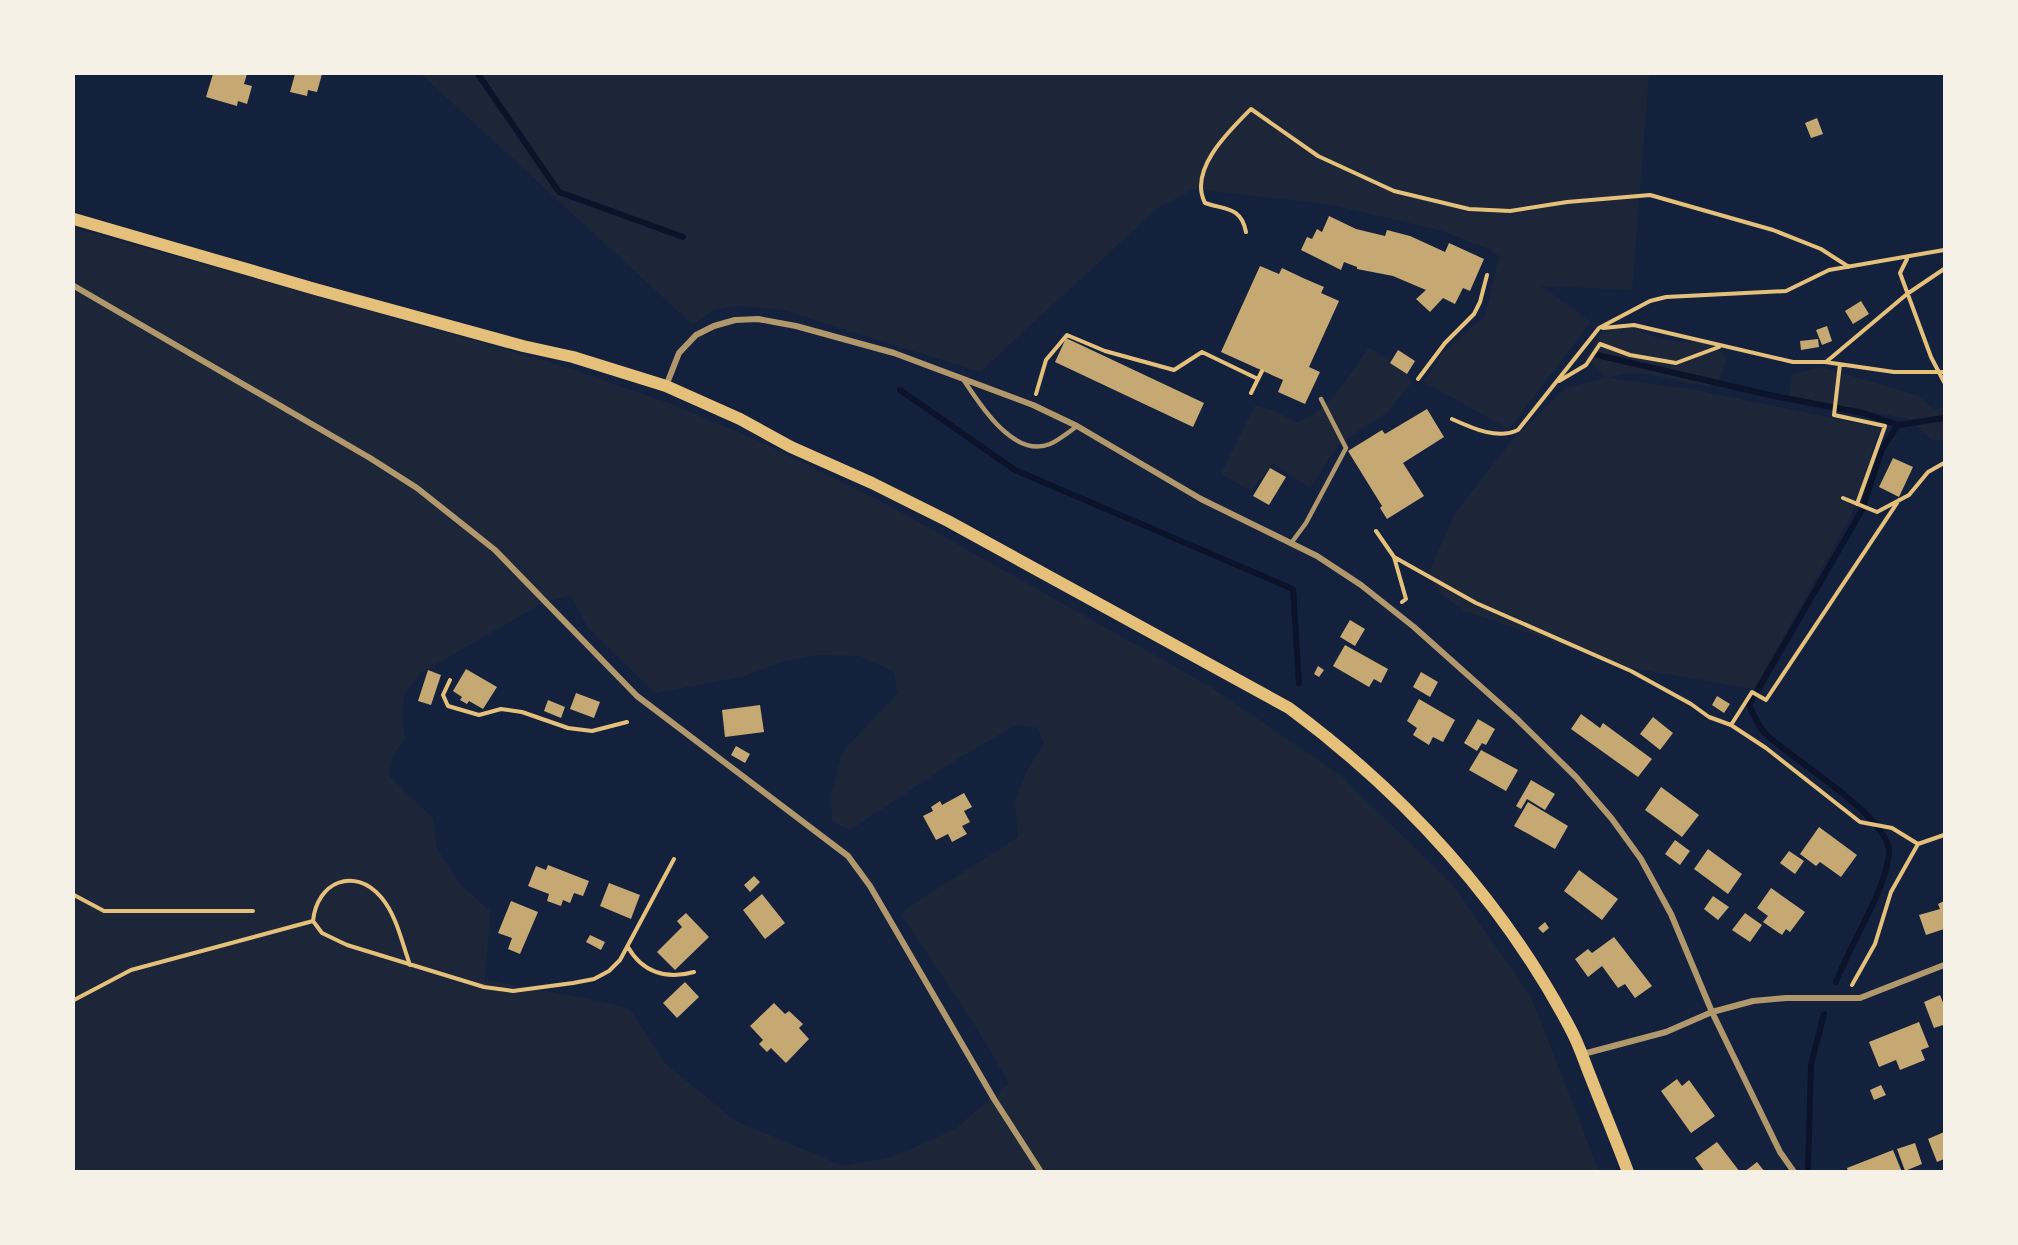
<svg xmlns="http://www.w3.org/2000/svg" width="2018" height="1245" viewBox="0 0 2018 1245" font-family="Figtree,sans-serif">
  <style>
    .green { fill: #1d2539; fill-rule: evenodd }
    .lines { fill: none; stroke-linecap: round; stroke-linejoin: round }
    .stream { stroke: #0b132b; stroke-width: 6 }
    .building { fill: #c6a872 }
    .path { stroke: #e5c07b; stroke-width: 4 }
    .service { stroke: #b1986c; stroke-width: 4.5 }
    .minor { stroke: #b1986c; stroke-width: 6 }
    .secondary { stroke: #e5c07b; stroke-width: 12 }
  </style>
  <rect width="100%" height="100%" fill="#14213d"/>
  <path class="green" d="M421,74H1649L1632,290L1541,286L1591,322L1509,429L1424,382L1443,353L1485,316L1499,256L1489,249L1442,231L1333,205L1194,189L1158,208L980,372L783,310L741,306L714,310L693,325Z
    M74,228L544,360L669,403L759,441L886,504L1211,687L1341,776L1453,885L1532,999L1599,1171H74ZM570,595L588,628L655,693L742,677L782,662L817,655L860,656L893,671L898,693L842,752L831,796L832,822L850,830L956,760L1016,725L1038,728L1044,744L1026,772L1015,802L1018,837L906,909L902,915L973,1022L1009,1083L955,1129L892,1157L843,1166L734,1120L665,1063L630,1009L600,1001L485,980L490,911L460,884L437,848L433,818L389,776L393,755L405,739L402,718L404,695L419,674L541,604Z
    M1619,323C1648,335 1676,348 1708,340L1727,358L1717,385C1676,389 1651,363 1609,378L1697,390L1880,428L1852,514L1754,689L1626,667L1463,610L1441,595L1429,572L1455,513L1513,439L1565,388L1606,378L1586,358L1601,333Z
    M1369,347L1407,374L1411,383L1389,411L1339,444L1310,488L1273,463L1251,491L1221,474L1255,406L1269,409L1297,422C1329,414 1350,373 1369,347Z
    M1821,367L1917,395L1934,409H1944V439L1933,441L1909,419L1789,396L1792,374Z"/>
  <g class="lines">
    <path class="stream" d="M478,74L559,192L683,237
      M1597,355L1774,396L1863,413L1898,425
      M900,390L1015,470L1293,589L1299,683
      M1836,982C1850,945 1885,891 1889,855C1894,819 1793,760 1768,736C1759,729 1754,715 1749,705L1862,510L1882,449L1898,425L1944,418
      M1808,1169L1811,1065L1824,1014"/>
  </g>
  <path class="building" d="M213,74H247L244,84L252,86L247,104L238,101L237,106L206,97Z
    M295,74H322L317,92L308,90L307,96L290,92Z
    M1817,118L1823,134L1811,138L1805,123Z
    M1329,216L1356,229L1385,236L1387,230L1410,236L1445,252L1449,243L1484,259L1470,291L1463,288L1455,304L1443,298L1430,312L1416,299L1426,290L1393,276L1357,269V267L1344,262L1341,270L1301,250L1307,237L1312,239L1317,229L1322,232Z
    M1260,266L1279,274L1282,268L1303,278L1324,287L1321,293L1339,301L1309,367L1320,372L1305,404L1278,392L1283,380L1221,352Z
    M1861,301L1869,314L1853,324L1845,311Z
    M1827,326L1832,341L1822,345L1816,330Z
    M1066,338L1204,403L1193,427L1055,362Z
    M1818,339L1819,347L1801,350L1800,341Z
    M1398,350L1415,361L1407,374L1390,363Z
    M1427,409L1444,437L1403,463L1424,496L1387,519L1380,508L1382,506L1348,451L1382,430L1385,434Z
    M1893,458L1913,467L1899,497L1879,487Z
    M1270,468L1286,477L1269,505L1253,496Z
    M1350,620L1365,629L1355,646L1340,637Z
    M1345,645L1388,669L1381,683L1374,679L1369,687L1333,666Z
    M1318,666L1324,670L1319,677L1314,674Z
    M466,669L497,687L483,709L469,701L467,704L460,700L462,697L453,691Z
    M428,670L441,675L431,705L418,701Z
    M1421,672L1438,682L1430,697L1413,687Z
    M576,693L600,702L594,718L570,709Z
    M1717,696L1730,704L1724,713L1712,705Z
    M1419,699L1455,720L1443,742L1433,737L1429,745L1413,735L1417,728L1407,721Z
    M548,700L565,707L561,718L544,711Z
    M760,705L764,732L725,737L722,710Z
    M1581,714L1600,728L1603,723L1652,759L1638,777L1571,729Z
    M1653,717L1673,733L1660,750L1640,734Z
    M1478,719L1495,729L1486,745L1482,743L1477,751L1464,743Z
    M736,746L750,754L745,763L731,755Z
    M1481,750L1518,770L1506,791L1469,770Z
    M1531,780L1555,794L1545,810L1527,799L1521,809L1516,806Z
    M1661,787L1699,815L1682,837L1645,810Z
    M964,793L972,807L964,811L970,822L962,826L967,834L952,842L948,834L936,840L923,816L933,811L931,807L940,801L942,805Z
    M1528,802L1568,826L1555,849L1514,826Z
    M1819,827L1857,855L1841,877L1820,862L1816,866L1800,854Z
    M1675,840L1690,851L1680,865L1665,854Z
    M1708,849L1742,874L1728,894L1694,869Z
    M1789,851L1804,861L1795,874L1780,863Z
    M548,865L589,881L583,896L574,893L570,903L563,900L561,906L547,901L549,894L528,886L536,866L546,870Z
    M1579,870L1618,899L1602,920L1564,891Z
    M754,876L760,882L750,892L744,885Z
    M609,883L640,895L631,919L600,906Z
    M1771,888L1805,912L1790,932L1786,929L1782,935L1763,922L1768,916L1757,908Z
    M762,894L785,923L765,939L743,910Z
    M1713,896L1729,907L1718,920L1704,909Z
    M511,901L538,912L520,954L508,949L512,938L498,933Z
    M1944,901V929L1926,935L1919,915L1940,909L1938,904Z
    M686,913L709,937L675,970L657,952L682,927L677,921Z
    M1745,913L1762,925L1750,942L1732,930Z
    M1545,922L1549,928L1543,933L1538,928Z
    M590,935L605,942L601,950L586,942Z
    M1614,937L1652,986L1635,998L1625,984L1618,988L1602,966L1588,977L1575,959L1588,949L1592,953Z
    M685,982L699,997L677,1018L663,1003Z
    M1940,995L1944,1005V1029L1943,1025L1934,1028L1924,1002Z
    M774,1003L785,1014L789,1011L803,1024L799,1028L809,1039L786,1063L771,1048L767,1052L759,1044L763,1040L750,1026Z
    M1919,1022L1929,1047L1921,1050L1925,1060L1900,1070L1896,1060L1879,1067L1869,1042Z
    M1677,1079L1682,1086L1689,1080L1715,1116L1691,1133L1661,1091Z
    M1881,1085L1886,1095L1874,1100L1870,1090Z
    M1944,1132V1159L1937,1162L1928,1139Z
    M1717,1142L1740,1172H1705L1695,1158Z
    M1915,1143L1922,1164L1905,1171L1897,1149Z
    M1893,1150L1902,1172H1848L1847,1168Z
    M1757,1162L1765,1172H1744Z"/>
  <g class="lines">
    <path class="path" d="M1246,232C1241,206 1225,210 1205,203C1188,170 1229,131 1251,109L1318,156L1394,191L1469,209L1510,211L1567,202L1650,195L1773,230L1821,249L1849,267
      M1907,259L1900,273L1931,357L1944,382
      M1603,328L1634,325L1793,362H1825L1894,372H1944
      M1826,362L1907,294L1944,269
      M1840,364L1834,415L1885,426L1857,504
      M1418,379L1445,343L1474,314L1480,302L1487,275
      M1559,381L1586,365L1600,344L1630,355L1676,363L1719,347
      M1251,393L1262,371
      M1036,394L1046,360L1067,335L1105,351L1174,370L1202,352L1258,379
      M1452,419C1472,428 1497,440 1518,430L1599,328L1650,301L1666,297L1786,291L1829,270L1944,250
      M1843,498L1877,512L1909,495L1928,472L1944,463
      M1376,531L1394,557L1476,603L1631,671L1691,704L1709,717L1731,725L1766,748L1860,822L1892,828L1918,844
      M1394,557L1406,599L1402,602
      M450,680L443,695L448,706L479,715L501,709L522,712L568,728L592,731L627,722
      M1731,725L1752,692L1766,700L1899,500
      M74,895L104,911H253
      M628,947C642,972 666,980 694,972
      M410,965C402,943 397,916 381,897C354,866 317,882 313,921L322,933L347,945L484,987L513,991L573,983L594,979L609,971L620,960L674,859
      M1852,985L1875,944L1891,892L1918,844L1944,835
      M74,1000L131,970L313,921"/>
    <path class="service" d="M963,379C979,403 1013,459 1050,444C1059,440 1069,432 1077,426
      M1292,542L1306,523L1346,448L1321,399"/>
    <path class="minor" d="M74,286L370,458L417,488L495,550L637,696L848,856L870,886L994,1099L1041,1172
      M666,386L679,353L696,335L714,326L735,320L758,319L796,326L894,353L1033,405L1077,426L1201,499L1317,556L1361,585L1414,627L1517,719L1576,777L1612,819L1641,859L1671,914L1712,1012L1780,1152L1794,1172
      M1583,1054L1666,1032L1712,1012L1753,1001L1786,998H1860L1944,965"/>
    <path class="secondary" d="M74,219L315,289L523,346L573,357L666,386L740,419L791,447L872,483L948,521L1289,708C1404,793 1503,901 1570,1028C1579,1044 1584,1061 1591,1078C1603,1109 1616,1140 1628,1172"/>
  </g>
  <rect width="2018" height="1245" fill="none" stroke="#f6f1e7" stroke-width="150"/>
</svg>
